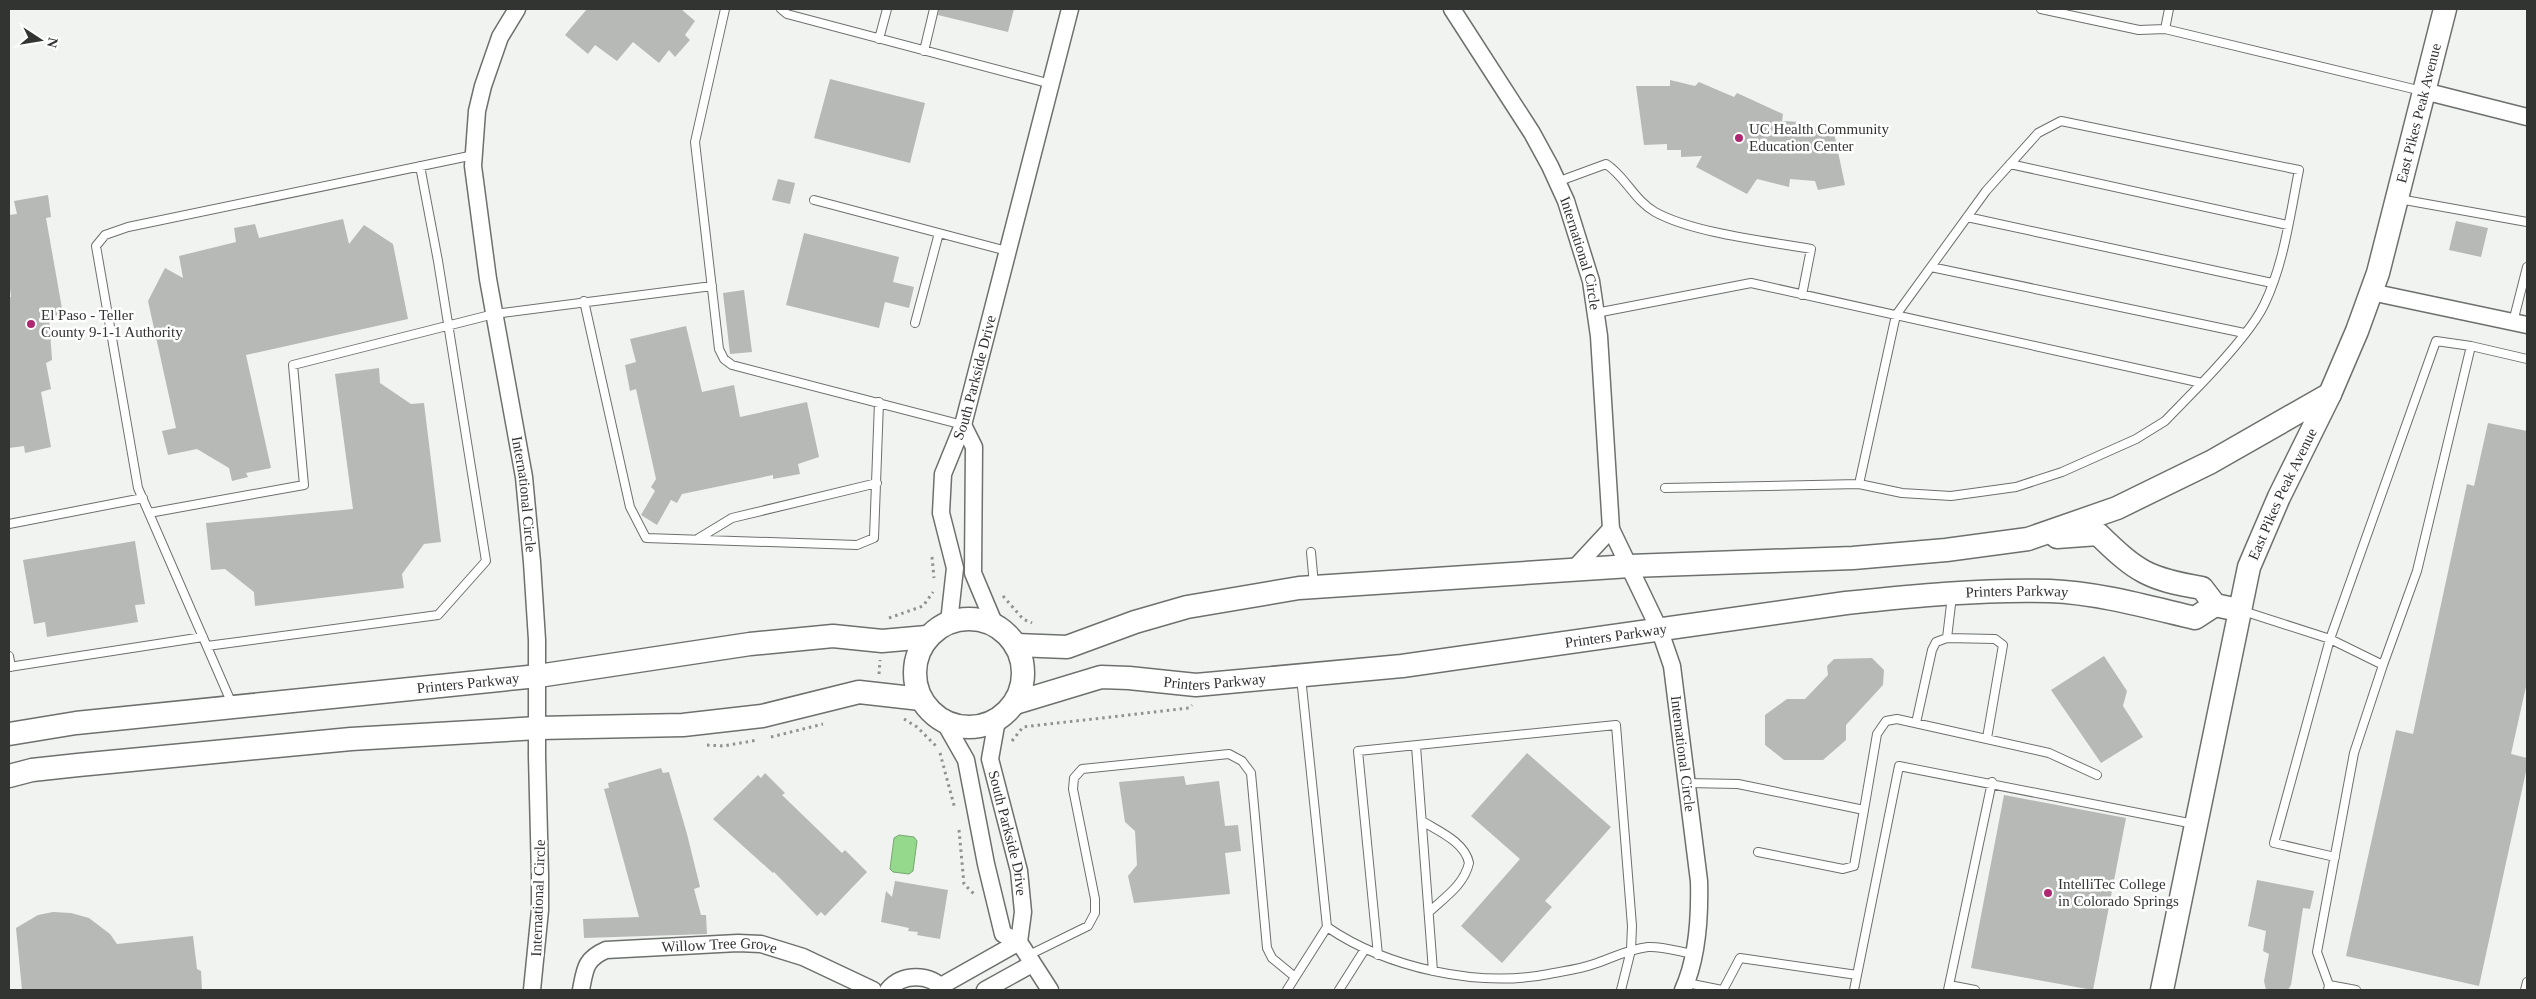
<svg xmlns="http://www.w3.org/2000/svg" width="2536" height="999" viewBox="0 0 2536 999" font-family="Georgia,serif">
  <style>
    .water { fill: #95d98c; stroke: #77a871 }
    .building { fill: #b6b9b5 }
    .lines { fill: none; stroke-linecap: round; stroke-linejoin: round }
    .service-casing { stroke: #6d706d; stroke-width: 10 }
    .minor-casing { stroke: #6d706d; stroke-width: 19 }
    .secondary-casing { stroke: #6d706d; stroke-width: 25 }
    .path { stroke: #909290; stroke-width: 3; stroke-dasharray: 2.5 4; stroke-linecap: butt }
    .service { stroke: #fff; stroke-width: 8 }
    .minor { stroke: #fff; stroke-width: 16 }
    .secondary { stroke: #fff; stroke-width: 22 }
    .poi-dot { fill: #ad2a73; stroke: #fff; stroke-width: 2 }
    .labels { text-anchor: middle; stroke-width: 5; stroke-linejoin: round; paint-order: stroke }
    .street-label { font-size: 15px; fill: #323432; stroke: #fff }
    .poi-label { font-size: 15px; fill: #323432; stroke: #fff; text-anchor: start }
  </style>
  <rect width="100%" height="100%" fill="#f0f3f0"/>
  <path class="water" d="M899,835L914,837L917,841L913,871L909,874L893,872L890,869L894,838Z"/>
  <path class="building" d="M587,9H681L695,21L685,35L690,40L675,57L669,50L659,63L633,42L617,61L595,45L588,54L565,35Z
    M939,9H1014L1008,32L938,15Z
    M830,79L925,103L910,163L814,138Z
    M1670,80L1695,86L1699,82L1734,97L1737,93L1783,114L1782,121L1799,122L1800,130L1816,127V133L1833,128L1845,185L1818,190L1815,181L1790,179L1789,187L1757,179L1747,194L1696,167L1702,156L1681,157V150H1667V144L1644,145L1636,86H1670Z
    M778,179L795,183L790,204L772,200Z
    M48,195L51,217L46,218L63,314L49,317L52,360L46,363L51,389L41,392L51,447L25,453L24,446L9,448V297H11L9,280V215L17,214L14,201Z
    M343,219L349,244L364,225L393,244L408,319L246,355L271,468L246,473L248,477L232,481L229,468L197,449L168,455L162,431L176,428L148,301L165,268L183,278L179,256L236,242L234,228L255,224L259,238Z
    M2456,221L2488,228L2481,257L2449,250Z
    M804,233L899,257L893,282L914,287L909,308L885,302L879,328L786,305Z
    M744,290L752,352L730,354L723,293Z
    M686,326L702,392L734,385L740,417L807,402L819,457L798,464L800,474L773,479V475L682,494L677,503L671,500L657,525L641,515L655,491L651,487L656,479L636,389L630,391L625,365L636,362L630,339Z
    M379,368L380,383L411,404L424,403L441,542L424,544L402,574L404,588L255,606L254,592L225,569L211,570L206,523L353,509L335,374Z
    M2488,423L2527,431V682L2511,754L2527,758V767L2479,986L2346,956L2396,730L2413,734L2467,484L2474,486Z
    M135,541L145,604L135,605L138,622L47,637L45,622L34,624L23,560Z
    M2104,656L2127,691L2123,706L2143,737L2101,763L2051,690Z
    M1872,658L1884,670L1883,685L1846,725V740L1823,760H1784L1765,745V715L1787,699H1805L1828,675L1827,666L1834,659Z
    M1527,753L1611,827L1545,901L1552,907L1502,963L1461,926L1520,859L1471,816Z
    M661,768L663,773L669,772L687,834L700,887L694,889L701,915H706L707,934L584,938L583,919L639,917L604,789L609,788L608,783Z
    M765,773L785,793L782,795L842,853L845,850L867,872L825,916L821,912L817,916L774,872L773,873L713,819L758,775L761,778Z
    M1184,776L1186,785L1219,781L1225,826L1238,825L1241,851L1225,853L1230,894L1134,903L1128,876L1137,865L1135,831L1125,822L1119,782Z
    M2004,795L2126,818L2093,990L1971,968Z
    M2257,880L2314,891L2310,909L2303,908L2291,985L2288,990H2266L2264,981L2269,954L2263,951L2266,931L2248,926Z
    M895,881L948,890L940,939L917,935L918,932L908,931L909,928L881,922L886,891L892,897Z
    M53,912L71,913L89,918L110,934L117,944L193,936L197,969L201,971L202,990H22L16,928L38,915Z"/>
  <g class="lines">
    <defs>
      <path id="service" d="M725,9L695,142L719,349L724,359L732,365L963,425
        M781,9L787,14L1051,84
        M2041,9L2139,30L2165,29
        M2169,9L2165,29L2422,91
        M879,39L887,9
        M924,51L934,9
        M2010,164L2288,225
        M1557,182L1606,164C1625,176 1634,200 1655,212C1693,233 1766,241 1811,249L1802,295
        M2399,199L2527,222
        M814,200L1007,251
        M1967,217L2272,283
        M1931,267L2244,333
        M584,301L630,507L646,538L857,545L874,538L879,402
        M1596,313L1751,283L2202,383C2221,363 2252,330 2264,305C2284,264 2290,215 2299,170L2061,121L2038,133L1986,191L1896,315L1859,484L1665,488
        M2513,322L2527,267
        M915,323L939,233
        M1859,484L1902,493L1951,496L2016,487L2062,472L2136,439L2165,421L2202,383
        M149,513L304,485L293,365L494,314L712,286
        M9,524L143,498
        M699,538L732,518L877,483
        M1311,552L1314,585
        M2243,611L2330,639L2383,665
        M1947,638L1995,639L2003,645L1987,738
        M207,646L438,615L486,561L438,261L420,166
        M9,656L11,667
        M9,667L203,637
        M1301,677L1327,927C1387,968 1478,988 1549,974C1564,971 1580,969 1594,964C1612,958 1629,949 1648,947C1662,946 1680,952 1693,954
        M232,704L138,488L96,246L105,235L128,227L474,155
        M1916,723L1932,650L1936,642L1947,638L1952,596
        M1416,746L1433,971
        M1687,783L1738,784L1864,810L1854,866L1843,869L1758,852
        M1864,810L1877,734L1886,721L1897,719L2049,753L2097,775
        M1422,821C1438,831 1465,842 1469,863C1464,885 1445,897 1429,912
        M2335,857L2274,843L2330,639L2436,341L2471,346
        M1378,955L1358,751L1616,725L1632,926L1631,950L1621,990
        M1027,956L1088,926L1095,913V899L1073,789L1074,778L1082,769L1229,754L1242,761L1251,773L1267,948L1272,958L1295,977
        M1687,983L1722,990
        M1949,985L1975,990
        M2329,985L2317,952L2354,753L2383,665L2417,571L2471,346L2527,359
        M1287,990L1327,927
        M1339,990L1365,949
        M1723,990L1740,958L1857,975
        M1854,990L1899,766L2194,824
        M1948,990L1992,782
        M2328,990L2329,985L2356,990
        M2525,990L2527,982"/>
      <g id="minor">
        <path id="s1" d="M517,9L500,37L483,86L477,111L473,166L488,279L524,477L532,562L537,640V756L540,875V910L532,990"/>
        <path id="s2" d="M1452,9L1532,133L1550,166L1566,201L1591,281L1599,336L1611,529L1660,631L1672,666L1699,881C1700,917 1698,957 1683,990"/>
        <path d="M2424,91L2527,117"/>
        <path d="M2371,292L2527,325"/>
        <path d="M963,425L974,447L973,573L994,623"/>
        <path d="M1573,570L1611,529"/>
        <path id="s3" d="M949,622L955,568L941,513L943,474L963,425L1070,9"/>
        <path id="s4" d="M997,720L990,759L1019,871L1023,912L1019,942L1050,990"/>
        <path d="M945,723L966,760L986,864L1003,934L1019,942"/>
        <path d="M941,986L1019,942"/>
        <path id="s5" d="M581,990C585,969 585,959 606,950L738,943L761,944L803,957L873,990"/>
        <path d="M888,990C902,973 930,973 944,990"/>
        <path d="M985,990L1032,964"/>
      </g>
      <g id="secondary">
        <path d="M2057,537L2098,534C2137,572 2148,579 2202,588L2215,605L2229,608"/>
        <circle cx="969" cy="673" r="54"/>
        <path d="M1015,645L1067,647L1135,622L1187,607L1299,588L1630,566L1853,558L1946,550L2028,539L2117,508L2211,462L2330,394"/>
        <path id="s6" d="M1015,703L1101,677L1129,678L1196,685L1402,666L1846,603C1913,596 1982,589 2050,591C2099,593 2148,607 2195,618L2215,605"/>
        <path id="s7" d="M9,734L76,723L538,676L750,644L833,636L882,641L927,637"/>
        <path d="M9,776L32,770L78,765L351,739L538,728L683,725L762,716L859,692L921,699"/>
        <path id="s8" d="M2162,990L2249,567L2279,497L2330,394L2357,331L2378,273L2445,9"/>
      </g>
    </defs>
    <use href="#service" class="service-casing"/>
    <use href="#minor" class="minor-casing"/>
    <use href="#secondary" class="secondary-casing"/>
    <path class="path" d="M932,557L934,578
      M1003,596L1023,619L1032,623
      M889,618L923,606L933,592
      M879,674L880,660
      M904,719L917,727L937,747
      M771,737L823,724
      M1012,741L1023,727L1189,708L1192,705
      M707,745L723,746L758,740
      M940,753L955,809
      M959,830L964,884L974,894"/>
    <use href="#service" class="service"/>
    <use href="#minor" class="minor"/>
    <use href="#secondary" class="secondary"/>
  </g>
  <g class="poi-dot">
    <circle cx="1739" cy="138" r="5"/>
    <circle cx="31" cy="324" r="5"/>
    <circle cx="2048" cy="893" r="5"/>
  </g>
  <g class="labels">
    <g class="street-label">
      <text dy="5" stroke="none"><textPath href="#s8" startOffset="918">East Pikes Peak Avenue</textPath></text>
      <text dy="5" stroke="none"><textPath href="#s2" startOffset="278">International Circle</textPath></text>
      <text dy="5" stroke="none"><textPath href="#s3" startOffset="252">South Parkside Drive</textPath></text>
      <text dy="5" stroke="none"><textPath href="#s8" startOffset="512">East Pikes Peak Avenue</textPath></text>
      <text dy="5" stroke="none"><textPath href="#s1" startOffset="498">International Circle</textPath></text>
      <text dy="5" stroke="none"><textPath href="#s6" startOffset="1012">Printers Parkway</textPath></text>
      <text dy="5" stroke="none"><textPath href="#s6" startOffset="608">Printers Parkway</textPath></text>
      <text dy="5" stroke="none"><textPath href="#s6" startOffset="204">Printers Parkway</textPath></text>
      <text dy="5" stroke="none"><textPath href="#s7" startOffset="462">Printers Parkway</textPath></text>
      <text dy="5" stroke="none"><textPath href="#s2" startOffset="795">International Circle</textPath></text>
      <text dy="5" stroke="none"><textPath href="#s4" startOffset="116">South Parkside Drive</textPath></text>
      <text transform="translate(538 898) rotate(-88)" y="5">International Circle</text>
      <text dy="5" stroke="none"><textPath href="#s5" startOffset="164">Willow Tree Grove</textPath></text>
    </g>
    <g class="poi-label">
      <text x="1749" y="134">UC Health Community<tspan x="1749" dy="17">Education Center</tspan></text>
      <text x="41" y="320">El Paso - Teller<tspan x="41" dy="17">County 9-1-1 Authority</tspan></text>
      <text x="2058" y="889">IntelliTec College<tspan x="2058" dy="17">in Colorado Springs</tspan></text>
    </g>
  </g>
  <rect width="2536" height="999" fill="none" stroke="#323432" stroke-width="20"/>
  <g transform="translate(40 40) rotate(102)" stroke="#ffffff" stroke-width="4" paint-order="stroke">
  <path d="M0-4L9 19L0 12L-9 19Z" fill="#323432"/>
  <text y="-8" font-size="14" font-weight="bold" text-anchor="middle" fill="#323432">N</text>
  </g>
</svg>
